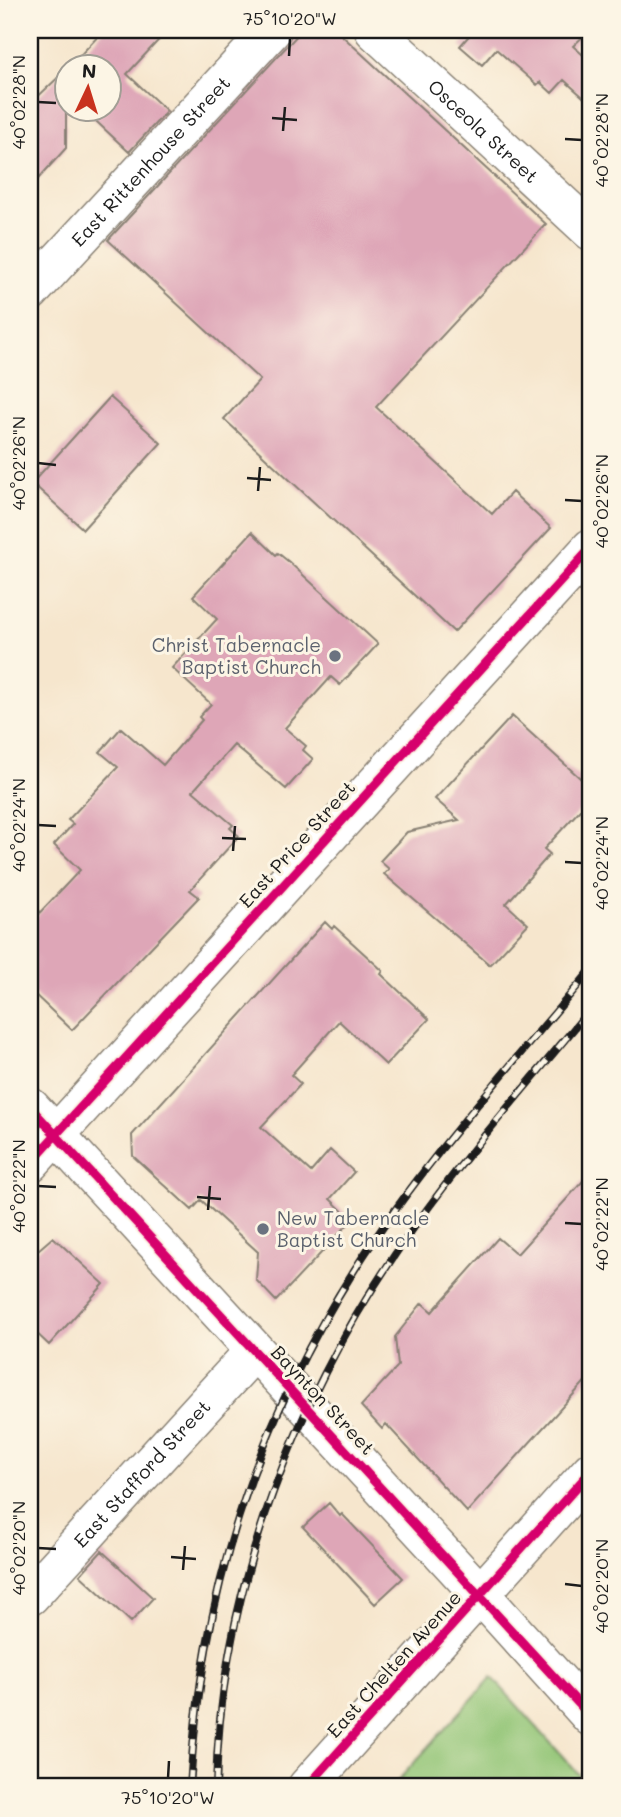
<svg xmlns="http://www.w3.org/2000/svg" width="621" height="1817" viewBox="0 0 621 1817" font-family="Mali,sans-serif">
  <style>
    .green { fill: #91c474; stroke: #567048; stroke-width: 2 }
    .building { fill: #dea6b7 }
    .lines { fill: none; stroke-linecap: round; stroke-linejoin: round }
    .street-casing { stroke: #898174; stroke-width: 41 }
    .secondary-casing { stroke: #898174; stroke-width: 41 }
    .street { stroke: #fff; stroke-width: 38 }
    .secondary { stroke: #fff; stroke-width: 38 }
    .rail-casing { stroke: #1c1c1c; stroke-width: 8 }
    .rail { stroke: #fcf5e5; stroke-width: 5; stroke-dasharray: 16; stroke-linecap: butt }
    .cycleway-casing { stroke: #fcf5e5; stroke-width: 13 }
    .cycleway { stroke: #d6006c; stroke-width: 9 }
    .ticks { fill: none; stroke: #1c1c1c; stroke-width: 2.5 }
    .worship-dot { fill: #6b7280; stroke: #fcf5e5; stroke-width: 2.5 }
    .labels { text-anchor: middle; stroke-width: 6; stroke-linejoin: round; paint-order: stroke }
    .street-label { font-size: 19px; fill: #1c1c1c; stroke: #fcf5e5 }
    .worship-label { font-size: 19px; fill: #5b616d; stroke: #fcf5e5; text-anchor: end }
    .neatline { fill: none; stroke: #1c1c1c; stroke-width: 2.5 }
    .ticks-label { font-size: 18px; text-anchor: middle; fill: #1c1c1c }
  </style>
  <rect width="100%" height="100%" fill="#fcf5e5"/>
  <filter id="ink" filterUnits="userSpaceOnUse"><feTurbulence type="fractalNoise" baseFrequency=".0143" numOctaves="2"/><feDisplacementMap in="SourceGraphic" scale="14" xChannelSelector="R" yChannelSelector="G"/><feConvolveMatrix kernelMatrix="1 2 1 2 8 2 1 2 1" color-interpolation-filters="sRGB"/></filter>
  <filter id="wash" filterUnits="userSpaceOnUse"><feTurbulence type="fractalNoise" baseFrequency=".00686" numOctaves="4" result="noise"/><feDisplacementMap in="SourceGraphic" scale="28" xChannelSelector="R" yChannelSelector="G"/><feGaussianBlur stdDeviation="1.57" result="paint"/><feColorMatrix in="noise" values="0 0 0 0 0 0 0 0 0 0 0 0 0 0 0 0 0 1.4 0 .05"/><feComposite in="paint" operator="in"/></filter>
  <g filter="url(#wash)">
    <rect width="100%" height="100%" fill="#f6e6cd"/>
    <path class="green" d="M492,1677L590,1787H392Z"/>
    <g id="blocks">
      <path class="building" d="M104,30H168L127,74L167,111L129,152L82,108H108V66H70Z
        M302,30H336L546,224L376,407L492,514L512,492L551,528L454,632L224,419L260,380L108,240Z
        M474,30H590L573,46L591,62V104L564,80L552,93L540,82L537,85L496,49L482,65L460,46Z
        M66,70V148L30,188V104Z
        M110,397L161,443L83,529L32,483Z
        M252,532L276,555L278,553L289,562L378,644L340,685L331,677L285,728L306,746L303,750L313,759L286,789L234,745L193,791L233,825L230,828L239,836L190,890L199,897L72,1030L30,990V923L80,870L54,845L73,824L68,820L118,767L100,752L121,728L163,765L202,720L199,717L211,704L172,668L217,619L193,596Z
        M512,716L591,788V798L544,849L550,854L506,904L528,924L490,965L384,874L389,869L380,861L407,832L459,820L435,799Z
        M325,922L332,929L334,926L383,971L381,974L429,1019L386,1065L339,1021L291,1075L301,1084L261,1127L311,1172L330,1150L354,1172L330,1199L352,1220L276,1301L256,1280L258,1252L201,1200L192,1210L133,1156L132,1135Z
        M591,1172V1375L467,1512L386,1424L382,1429L361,1406L398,1366L395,1337L422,1303L432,1312L498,1238L517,1254Z
        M53,1237L104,1284L49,1345L30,1327V1257Z
        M329,1503L340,1516L342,1514L403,1578L375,1604L303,1527Z
        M102,1551L153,1598L131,1622L80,1575Z"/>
    </g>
  </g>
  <g filter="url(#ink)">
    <use href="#blocks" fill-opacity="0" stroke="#898174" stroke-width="2"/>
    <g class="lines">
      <defs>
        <g id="street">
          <path id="s1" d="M374,30L591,231"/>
          <path id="s2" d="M30,292L272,30"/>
          <path d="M30,1107L481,1595"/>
          <path d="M30,1163L591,548"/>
          <path id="s3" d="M30,1596L254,1351"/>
        </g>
        <path id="secondary" d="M481,1595L591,1717
          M307,1787L591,1471"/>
      </defs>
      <use href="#street" class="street-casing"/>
      <use href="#secondary" class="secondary-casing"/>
      <use href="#street" class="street"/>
      <use href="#secondary" class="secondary"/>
      <defs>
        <path id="rail" d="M190,1787C201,1599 253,1429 355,1269C423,1162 510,1067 591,970
          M216,1787C220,1587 298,1387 415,1226C469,1150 532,1080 591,1008"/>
      </defs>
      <use href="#rail" class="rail-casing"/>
      <use href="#rail" class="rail"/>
      <defs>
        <path id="cycleway" d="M30,1107L591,1717
          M30,1163L591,548
          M307,1787L591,1471"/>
      </defs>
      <use href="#cycleway" class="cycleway-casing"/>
      <use href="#cycleway" class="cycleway"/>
    </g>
  </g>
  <path class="ticks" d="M289,56L290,38M38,102L56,103M272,118L297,120M283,131L285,107M565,139L582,140M38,463L56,465M247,478L271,480M258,491L260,467M565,500L582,501M38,825L56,826M222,838L246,839M233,851L235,826M565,862L582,863M38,1186L56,1187M197,1197L221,1199M208,1210L210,1186M565,1223L582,1224M38,1548L56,1549M171,1557L196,1559M183,1570L185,1546M565,1584L582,1586M168,1778L169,1761"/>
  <g class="worship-dot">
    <circle cx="335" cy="656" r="7"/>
    <circle cx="263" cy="1229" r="7"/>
  </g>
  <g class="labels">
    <g class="street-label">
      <text dy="7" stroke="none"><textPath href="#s1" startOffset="149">Osceola Street</textPath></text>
      <text dy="7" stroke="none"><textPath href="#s2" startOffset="178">East Rittenhouse Street</textPath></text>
      <text transform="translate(297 844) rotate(-48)" y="7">East Price Street</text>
      <text transform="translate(323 1400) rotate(47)" y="7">Baynton Street</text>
      <text dy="7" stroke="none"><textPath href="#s3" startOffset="166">East Stafford Street</textPath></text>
      <text transform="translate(394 1664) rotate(-48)" y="7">East Chelten Avenue</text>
    </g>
    <g class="worship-label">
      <text x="321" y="652">Christ Tabernacle<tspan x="321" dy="22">Baptist Church</tspan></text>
      <text x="277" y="1225" text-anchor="start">New Tabernacle<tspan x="277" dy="22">Baptist Church</tspan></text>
    </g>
  </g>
  <rect width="621" height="1817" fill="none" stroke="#fcf5e5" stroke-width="77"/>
  <g transform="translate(88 88) rotate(4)"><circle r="33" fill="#fcf5e5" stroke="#a29e95" stroke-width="2"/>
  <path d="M0-5L12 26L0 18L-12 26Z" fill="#c8321e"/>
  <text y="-10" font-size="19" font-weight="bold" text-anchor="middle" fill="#1c1c1c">N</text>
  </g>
  <rect x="38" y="38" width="544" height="1740" class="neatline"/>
  <g class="ticks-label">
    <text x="290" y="25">75°10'20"W</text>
    <text transform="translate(19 102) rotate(-90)" y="6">40°02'28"N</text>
    <text transform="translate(602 140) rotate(-90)" y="6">40°02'28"N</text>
    <text transform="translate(19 463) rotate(-90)" y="6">40°02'26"N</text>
    <text transform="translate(602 501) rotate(-90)" y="6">40°02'26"N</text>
    <text transform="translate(19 825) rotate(-90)" y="6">40°02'24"N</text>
    <text transform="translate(602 863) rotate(-90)" y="6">40°02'24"N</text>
    <text transform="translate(19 1186) rotate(-90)" y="6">40°02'22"N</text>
    <text transform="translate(602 1224) rotate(-90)" y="6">40°02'22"N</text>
    <text transform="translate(19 1548) rotate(-90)" y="6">40°02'20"N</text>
    <text transform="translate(602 1586) rotate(-90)" y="6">40°02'20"N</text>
    <text x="168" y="1804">75°10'20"W</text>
  </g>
</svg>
